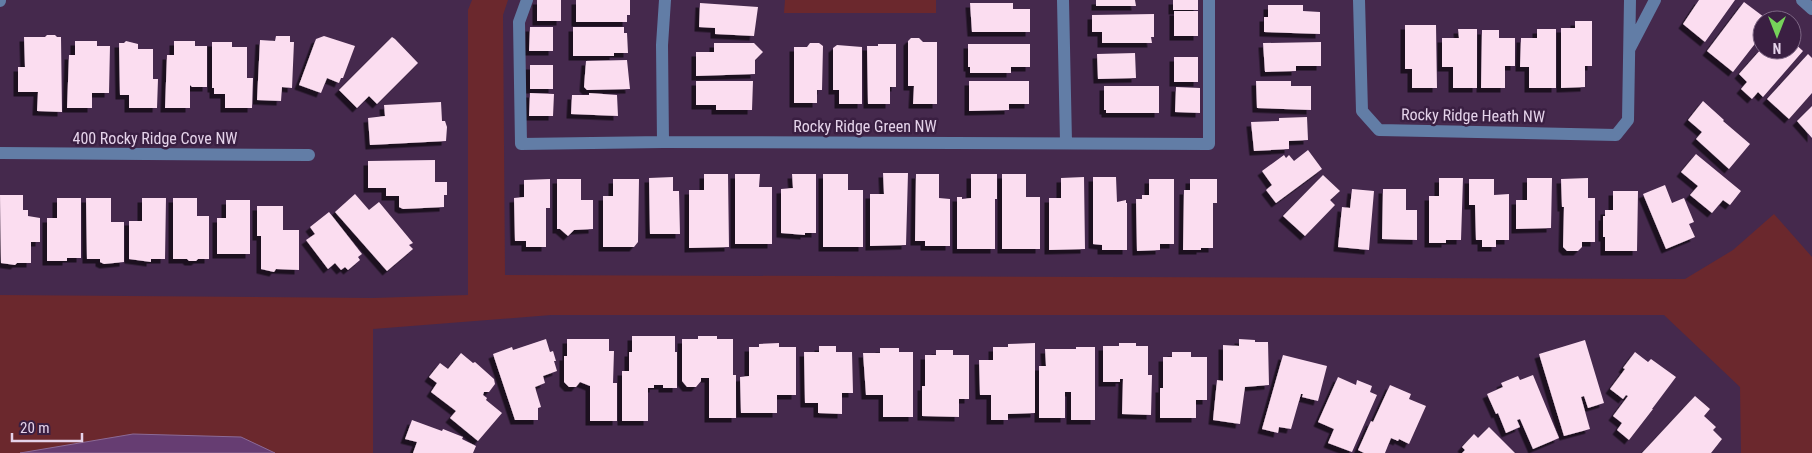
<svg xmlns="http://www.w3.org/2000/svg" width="1812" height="453" viewBox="0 0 1812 453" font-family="'Roboto Condensed',sans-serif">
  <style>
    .green { fill: #6b282d }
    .water { fill: #663d72; stroke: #8c6a96 }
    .building { fill: #fbddf0; filter: url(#shadow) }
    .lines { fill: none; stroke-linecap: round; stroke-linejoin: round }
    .minor { stroke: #627da6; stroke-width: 12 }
    .labels { text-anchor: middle; stroke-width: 5; stroke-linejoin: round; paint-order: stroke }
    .street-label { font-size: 16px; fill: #e5d3ea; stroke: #3a1f42 }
  </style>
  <defs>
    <filter id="shadow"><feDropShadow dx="-4.5" dy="4.5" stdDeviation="0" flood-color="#0009"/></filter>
  </defs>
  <rect width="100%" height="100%" fill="#45294d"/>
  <path class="green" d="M472,0H508L503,15L505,275L1685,279L1733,250L1774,214L1812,257V453H1741L1740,387L1664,315H551L373,329V453H0V295L373,298L468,295V10Z
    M785,0H936V13H784Z"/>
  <path class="water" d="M133,434L241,437L275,453H20Z"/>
  <path class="building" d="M537,0H561V21H537Z
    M576,0H630V15H627V22H576Z
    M1096,0H1135L1136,6H1096Z
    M1173,0H1198V10H1173Z
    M1699,0H1735L1705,42L1683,24Z
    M1744,2L1764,17L1753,31L1761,36L1733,72L1707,51Z
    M700,3L758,7L754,36L715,34V28L699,27Z
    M970,3H1013V9H1030V32H972Z
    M1268,5H1303V11L1320,12V34L1264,32V17H1268Z
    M1174,11H1198V36H1174Z
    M1154,14V37H1151L1152,43H1102V32H1092V15Z
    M1575,21H1592V66H1585V87L1561,88V28H1575Z
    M1405,25H1436L1437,88H1412V69H1405Z
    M530,27H553V51H529Z
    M573,27H624V33H627L628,53H614V56H573Z
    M1458,29H1477V88H1453V67H1442V38H1459Z
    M1537,29H1556V88H1529V67H1520L1521,38H1537Z
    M1482,30H1499V38H1515V66H1505V88H1481Z
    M47,35H55L57,37H61L62,112L37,111L38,92H18V67H25L24,37H45Z
    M276,36H290V42H294L292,88L282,87L281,101L257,100L260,40L275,41Z
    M324,36L355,46L343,78H341L339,83L327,78L321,93L299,85L316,39Z
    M392,37L395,39L418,63L377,104L369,96L357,108L339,90Z
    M911,38H919L923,42H937V104H913L914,86H908V41Z
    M75,41H97V46H110L109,93H92V108H67L69,55H75Z
    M126,41L138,44V49H153V79H158L157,108H129V95H120L119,43H124Z
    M174,41H195V46H207V87H192L190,85V108H165L167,55H174Z
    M1792,41L1803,51L1763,97L1758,92L1752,99L1741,89L1747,82L1739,74L1762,48V50L1771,51L1792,50Z
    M212,42H232V47H247V78H253L252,108H225V94H214V88H212Z
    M1321,42V66H1296V71L1265,72L1263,43Z
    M714,43H754L763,52L755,60V74L696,76V52H714Z
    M810,43H819L823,46L822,90H817V103H794V47H807Z
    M878,44H896V87H890V104H868L867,46H878Z
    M968,44H1030V67H1011V73H970V67H968Z
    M837,45L862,47V104H839V90H833V48Z
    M1135,53L1136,78L1098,79L1097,54Z
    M1808,54L1812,58V93L1789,119L1767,99Z
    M1174,57H1198V82H1174Z
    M627,60L630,89L587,90L584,87L586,61Z
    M530,65H553V89H530Z
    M696,81H753L752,110H716V105H696Z
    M969,81H1029V104H1009V110L969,111Z
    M1256,81H1291V86H1311V110L1257,108Z
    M1104,86H1159V113H1106V110H1104Z
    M1176,87L1200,88V113L1175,112Z
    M530,93L554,94L553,116H529Z
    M589,93L617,95L618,116L571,114L572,95H589Z
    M1703,101L1724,120L1723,121L1750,144L1729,169L1696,139L1702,132L1688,120Z
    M441,102L442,121H445L447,127L446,141L370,145L368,118L385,116L384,105Z
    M1812,106V138L1797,121Z
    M1307,117L1308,140L1289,141V149L1254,151L1251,122L1279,121V118Z
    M1308,150L1322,169L1276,203L1266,190L1272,185L1262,171L1284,155L1286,158L1289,155L1294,161Z
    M1696,154L1741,191L1730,205L1723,200L1712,213L1690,195L1698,186L1681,172Z
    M435,160V182H447V195H444V207L403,209L399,207V196H386V188H368V161Z
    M883,173H908L906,245L870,246V194H884Z
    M704,174H728L729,247L689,248V190H704Z
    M735,174H760L759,187H772V244H735Z
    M792,174H816V233H805V235L781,233V189L793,188Z
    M823,174H848V190H863V247H823Z
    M916,174H939V198L950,199V246H925V241H915Z
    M971,174H997V199H995V249H957V197H962V199L971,198Z
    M1002,174H1026V197H1040V249H1002Z
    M1323,175L1340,191L1330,200L1335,205L1305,236L1283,216Z
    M673,177V191H679L680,234H650L649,178Z
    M1084,177L1085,249L1049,250V198H1061V178Z
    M1093,177H1116L1117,202L1126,200V203H1127V250H1102V245L1093,244Z
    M1439,178H1463L1461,240H1446V243H1429V196H1439Z
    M1527,178H1552L1551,228L1516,229V200H1527Z
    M1588,178V198H1595V242H1582V247L1578,251H1567L1563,247L1564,207H1562L1561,179Z
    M550,179V208H546V247H526V241H515L514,198L524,197V180Z
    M557,179H581V200H593V229L574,230L568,236L560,229H557Z
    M613,179H639L638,242L634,247H603V196H613Z
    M1149,179H1174V244H1160V250L1137,251L1136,199H1142V195H1149Z
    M1190,179H1217V203H1213V248H1201V250H1183L1184,190H1190Z
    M1469,179H1494V195L1509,194V240H1496V247H1482V240H1476L1475,205H1469Z
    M1665,185L1672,203L1684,198L1694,222L1689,224L1695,237L1666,249L1643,194Z
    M1352,189L1374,191L1369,250L1338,247L1342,207L1350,208Z
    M1383,189H1406V210H1417V240L1382,239Z
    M1613,191H1638L1637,251H1605V237H1603V216H1605V210H1613Z
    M355,194L369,210L379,202L413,243L409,245L413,249L387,271L335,212Z
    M0,195H23V210H28V216L40,218V242H31V263H17L15,265L1,263Z
    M57,198H81V258H67V261H47V218H57Z
    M86,198H111V222H124V262L104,264L100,262V259H87Z
    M142,198H166L165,259H151V262L129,259V221H142Z
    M173,198H197V216H209V259H198L196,261H189L187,259H173Z
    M226,200H250V254H217V218H226Z
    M257,206H283V230H299V270L276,269L274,272L261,269V236H257Z
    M329,212L362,254L358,257L360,260L348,270L345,267L341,270L335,263L328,269L306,240L315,234L310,227Z
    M632,336H675V352H677V388H663V385H654V388H648V421H622V371H629V352H632Z
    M698,336H717V339H733V375H736V418H709V378H701V381L696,387H687L682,381V339H698Z
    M546,339L550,352L553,351L556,361H554L557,371L543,376L545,383L535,387L541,407L538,408V420H515L493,354L512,347L513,350Z
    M567,339H609V351H614L613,383H617V421H590V386L580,382L576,387H569L564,382V356H567Z
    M1239,339L1255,340V342H1268L1269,385L1245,387L1240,424L1213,420L1217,380L1223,381V345L1239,346Z
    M1585,340L1604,403L1588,408L1584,396L1581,397L1590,429L1564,436L1539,354Z
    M779,343V347H796V395H777V413H741L740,377L749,376V347H759V344Z
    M1035,343V413L1008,414V420H991V395H980L979,360H993V347H1008V344Z
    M1119,343H1136V346H1148V375H1152L1151,415L1122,414L1123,379H1120V382H1103V346H1119Z
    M819,346H836V352H852L853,393H842V414L818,413V403H805L804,352H819Z
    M1076,347H1095V420H1071V392H1065V418H1039V366H1046L1045,349H1076Z
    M880,348H899V352H913V417H883V395H866L863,353H880Z
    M936,350H953V355H969V399H959V417L922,416V386H925V355H936Z
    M1172,352H1191V357H1207V400H1196V418H1160V388H1163V357H1172Z
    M1635,352L1648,362L1651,359L1676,377L1652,409H1653L1629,440L1617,430L1622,423L1613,416L1628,396L1626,395L1623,399L1610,389L1625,369L1623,368Z
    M461,353L473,363L475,362L494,379L495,384L489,392H484L483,395L487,398L486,400L502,413L478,441L450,418L456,411L431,392L437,383L429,377L440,363L448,369Z
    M1283,355L1327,366L1318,401L1302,397L1303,394H1301L1291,429L1279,427L1278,433L1262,429Z
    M1533,375L1559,438L1533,449L1520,419L1517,420L1520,427L1506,433L1498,413L1496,414L1487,394L1503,387L1501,383L1518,376L1520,380Z
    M1338,377L1356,385L1357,380L1372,386L1370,392L1377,395L1352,452L1328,443L1334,429L1318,422Z
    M1390,385L1411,394L1409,399L1426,406L1409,444L1399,439L1398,441L1391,438L1385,453H1364L1358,450L1371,421L1373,422Z
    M1695,396L1710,409L1704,416L1716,427L1713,430L1722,439L1711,453H1642Z
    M412,420L442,431L443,429L463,437L462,439L476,446L473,453H413L417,442L405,439Z
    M1489,427L1515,453H1462L1465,450L1462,447L1474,434L1478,438Z"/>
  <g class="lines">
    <path class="minor" d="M527,0L519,22L521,144L663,142L1209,144V0
      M1063,0L1066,142
      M1359,0L1362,111L1379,130L1616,135L1628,120L1630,0
      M1802,0L1812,9
      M0,1V0
      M1630,48L1655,0
      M663,142L662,45L665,0
      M0,153L309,155"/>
  </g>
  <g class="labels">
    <g class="street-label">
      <text transform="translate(1473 115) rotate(1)" y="6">Rocky Ridge Heath NW</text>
      <text x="865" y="132">Rocky Ridge Green NW</text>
      <text x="155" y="144">400 Rocky Ridge Cove NW</text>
    </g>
  </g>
  <g transform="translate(1777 35) rotate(180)"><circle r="24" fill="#3a1f42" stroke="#7e6785"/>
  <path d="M0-4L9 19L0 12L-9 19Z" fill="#76d25a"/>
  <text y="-8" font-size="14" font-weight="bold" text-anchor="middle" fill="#e5d3ea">N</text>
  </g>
  <path d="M12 433v8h70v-8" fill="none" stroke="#e5d3ea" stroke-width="2.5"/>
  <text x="20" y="433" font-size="15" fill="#e5d3ea" stroke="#3a1f42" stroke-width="4" paint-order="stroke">20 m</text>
</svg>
